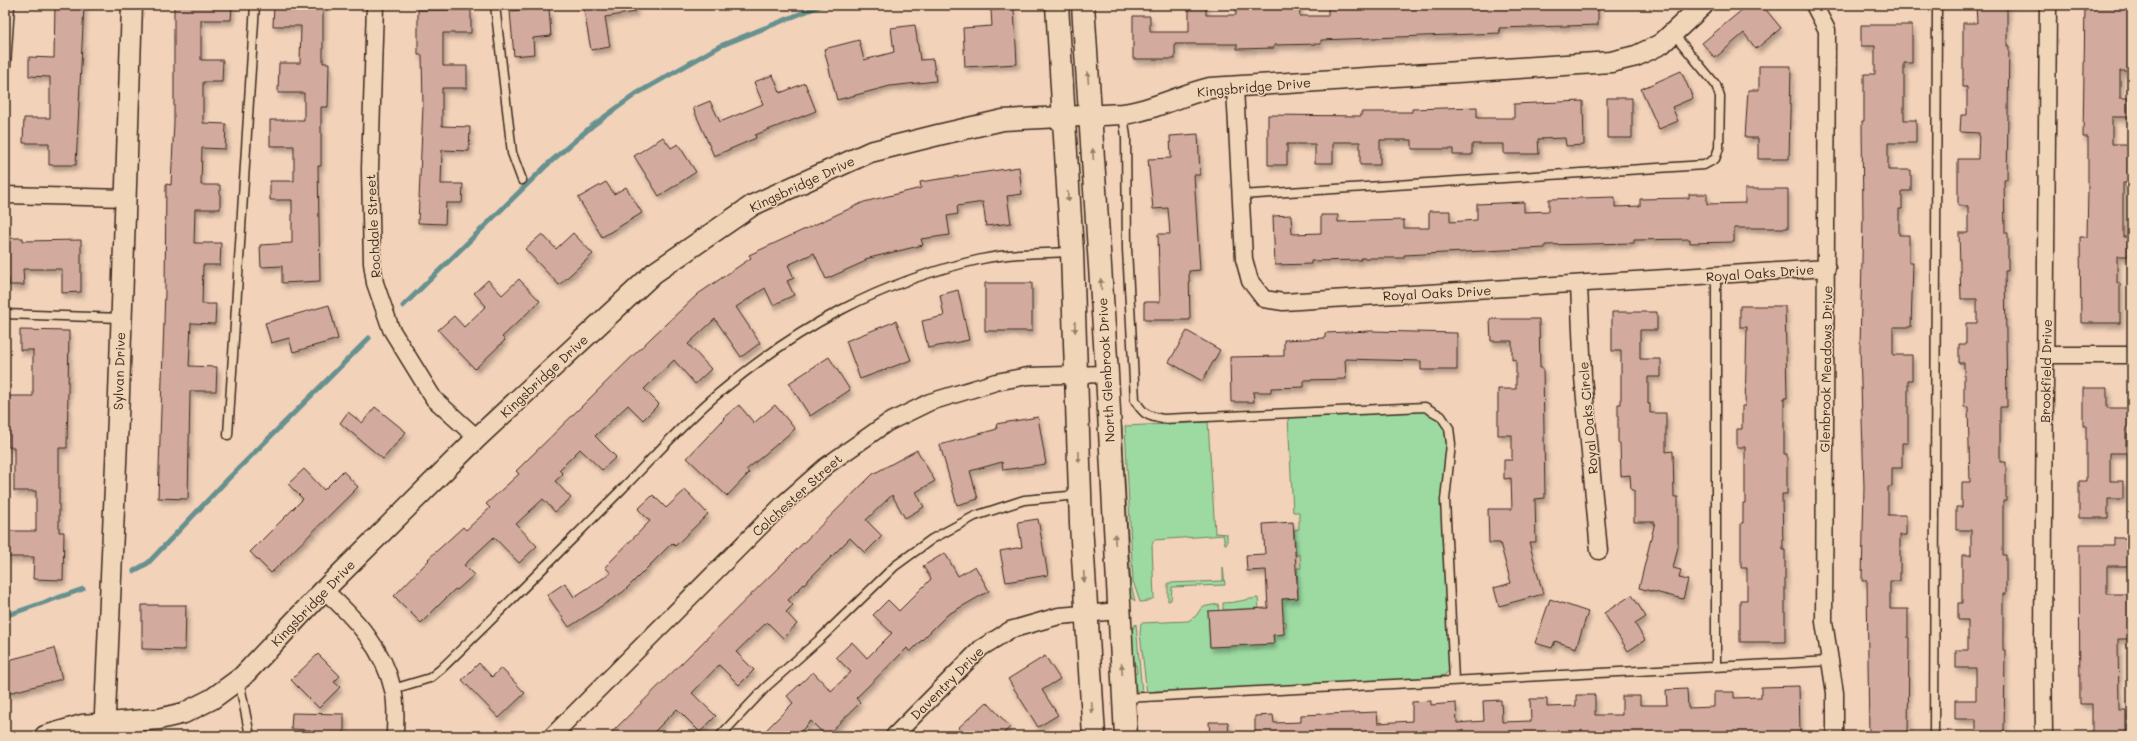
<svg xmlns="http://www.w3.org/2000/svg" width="2137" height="741" viewBox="0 0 2137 741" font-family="Mali,sans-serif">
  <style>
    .green { fill: #9ddaa2; stroke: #6c8260 }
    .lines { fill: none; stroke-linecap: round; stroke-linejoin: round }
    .stream { stroke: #66918f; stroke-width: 5 }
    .building { fill: #d3ab9e; stroke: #3b2a1e; filter: url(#shadow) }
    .service-casing { stroke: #3b2a1e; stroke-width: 11 }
    .minor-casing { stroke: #3b2a1e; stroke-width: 19 }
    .tertiary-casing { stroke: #3b2a1e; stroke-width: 23 }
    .secondary-casing { stroke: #3b2a1e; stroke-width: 25 }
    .service { stroke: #f1d5b8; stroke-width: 8 }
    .minor { stroke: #f1d5b8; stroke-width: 16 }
    .tertiary { stroke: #f1d5b8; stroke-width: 20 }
    .secondary { stroke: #f1d5b8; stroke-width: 22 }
    .oneway { fill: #96806b }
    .labels { text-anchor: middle; stroke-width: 3; stroke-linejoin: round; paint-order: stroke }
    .street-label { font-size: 13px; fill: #3b2a1e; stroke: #f1d5b8 }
  </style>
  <defs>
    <filter id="shadow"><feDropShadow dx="2.5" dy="4.5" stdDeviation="2" flood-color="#0004"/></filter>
  </defs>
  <rect width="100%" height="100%" fill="#f3d2ba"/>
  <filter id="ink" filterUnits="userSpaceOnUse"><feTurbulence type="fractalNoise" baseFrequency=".025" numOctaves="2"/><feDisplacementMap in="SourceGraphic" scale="8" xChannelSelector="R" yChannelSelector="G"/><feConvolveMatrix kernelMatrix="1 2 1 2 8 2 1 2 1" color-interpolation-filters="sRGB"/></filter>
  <g filter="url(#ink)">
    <path class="green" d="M1422,411C1437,412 1444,426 1447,438L1449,656V670L1445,675L1424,678L1163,693V691H1155V694H1147L1140,633L1141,623L1188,621L1196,616L1202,607L1218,604L1219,611H1208L1210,647L1274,643L1273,635L1286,626V622L1283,621L1282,599L1298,598L1297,568H1301L1300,555H1296L1294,530L1299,529V512H1293L1288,417Z
      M1208,422L1215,533L1227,534V544H1225L1223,535L1154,540L1152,545L1154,598L1148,601L1140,602L1133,581L1125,426Z
      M1118,426H1122L1131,585L1135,601L1129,596Z
      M1223,567L1225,585L1172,587L1171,600L1168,601V583L1223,581Z
      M1258,598L1259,608L1223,610V603C1236,603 1246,599 1258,598Z
      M1136,624L1142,694L1136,690L1134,674L1137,673L1136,665H1134C1133,653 1125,635 1136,624Z"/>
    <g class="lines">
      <path class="stream" d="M403,306L548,164L592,126L636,94L720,46L822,5
        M134,571L148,563L228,479L369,338
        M5,616L83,589"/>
    </g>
    <path class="building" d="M55,5H84L76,165H49V143H23L24,118H50V77L29,76V57L54,58Z
      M174,5H232L231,20H201V60H223L222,82H203V123L226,124L225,149L202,148L201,185H220V209H195L194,243H221L220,265H203L202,304H216L215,324L191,323L189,366L217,367L216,391H190L188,499L158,498L165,292L166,184L171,185L174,122Z
      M274,5H323V63H329L328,107H321V166H318L320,281L282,283V266L261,267L260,245L292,243V200H270V181H294V146H270V120H304V93H278L279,63H300L301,26H273Z
      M583,5H635V12L605,17L610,47L591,50Z
      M1189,5H1206V15H1236V5H1255V8L1299,5L1300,16H1328V5H1348L1349,9L1375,8V5H1390V8H1419V5H1439V7L1598,5V25L1499,28L1500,33L1321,40V44L1274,45V48L1237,49V44H1175V59H1133V16H1150V32H1189Z
      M1748,5H1762L1781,28L1756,49L1744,33L1715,58L1702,43Z
      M1976,5H2007V46H2009L2007,179H2004L2005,233H2008V271H2005L2007,407H2000V462H2006V501H2003V555H2006V594H2003V650H2005L2004,736H1976V719H1955V700H1976V668H1956V650H1968V620H1958V603H1962V555H1971V530H1956V507H1962V482H1970L1968,407H1964V363H1959V344H1966V323H1977V299H1961L1959,233H1968V206H1958V159H1978L1979,133L1960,132L1961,115H1967V87H1963V23H1977Z
      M2085,5H2129L2130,71H2120V98H2128V117H2112V144H2128V183H2123V237H2128V256H2117V283H2120V323H2081L2080,237H2087L2088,189V137H2083Z
      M549,8L551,36L533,38L534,54L514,56L510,11Z
      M1014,9L1017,64L965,67L963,28L992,26L991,10Z
      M418,10H471V33H443V66H467V88H442V126L470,127L469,151L442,150L441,184H463L462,203H446L445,224L418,223L423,106L422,55H418Z
      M915,25L920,60L933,59L936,81L890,86L837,100L824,49L859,40L864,60L894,52L891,28Z
      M1861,25H1912V63H1904V120H1916V143H1888V170H1911V191H1902V209H1899V235H1909V263H1913L1911,327H1893V355H1912V380H1908V443H1902V468H1892V487H1888V515H1906V535H1900V581H1890V609H1908V638H1909L1908,736H1869L1867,581H1862L1864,487L1860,348L1863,217L1862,121H1864V74H1875V46H1861Z
      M1759,66H1791L1789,159H1758V138H1745L1748,90H1759Z
      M1681,71L1693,98L1672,107L1678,121L1659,129L1641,89Z
      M773,75L780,93L805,83L816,111L755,135L756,138L714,156L693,108L710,101L720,122L763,104L754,82Z
      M1607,98H1632V138H1607Z
      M1583,101L1584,145L1566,146L1565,138L1538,139L1539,154H1504V144H1472V155H1453V149H1412V140H1380V165H1360V142H1333V163H1315V144H1287V165H1268V115L1361,116V112H1412V109L1477,107V118H1514V104Z
      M1198,134L1200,175H1194L1200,270L1189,271L1190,320H1144V302H1160L1158,234H1170L1168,208L1153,209L1148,159L1171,158L1170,136Z
      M663,137L671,148L678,144L696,172L659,196L634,156Z
      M1019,167L1022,194L1007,196L1011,223L986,226L983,202L957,206L958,214L947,216L950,235L921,239L923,245L865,259L866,261L826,279L814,253L788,265L794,278L787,281L794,295L773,305L765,288L736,307L760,343L741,357L715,319L688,344L711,369L695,384L674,360L644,389L659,404L643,420L628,405L595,436L616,457L602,470L580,449L559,470L563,474L555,481L571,498L555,512L543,499L516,524L537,546L519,563L494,537L464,565L474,575L457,590L455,589L421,623L394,596L429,560L428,559L463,527L466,530L490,508L486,504L519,474L516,471L652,337L698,294L751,258L749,255L864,202L921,188L920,182Z
      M606,182L614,194L626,187L642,213L602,237L578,198Z
      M1745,189H1788V228H1734V242L1690,243V239L1634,240V243L1545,245V248L1404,255V258H1361V260L1311,261V264L1275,265L1273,216L1291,215L1292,234L1321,233V215H1338V222L1404,220V228H1429V211H1450V222L1477,220V204L1524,202V212L1549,211V199L1615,197V207L1640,206V199L1689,198V194H1707V204L1745,203Z
      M573,233L593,254L559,285L525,249L542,234L556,249Z
      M5,238H23V241L81,240V292L62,293V269H23L24,285H9V279H5Z
      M519,279L540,301L502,337L505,340L475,369L438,330L454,316L464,327L486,306L474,293L488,280L502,295Z
      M985,283H1032V331H985Z
      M958,290L969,340L928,348L922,321L944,316L940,295Z
      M329,305L338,339L293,352L289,338L271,343L265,323Z
      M1740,306H1785L1787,398H1784V454H1787V494H1782L1783,550H1785V642H1740V600H1747V568H1741V523H1743V503H1745V447H1737V429H1742V406H1745L1747,327H1740Z
      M1612,312H1657V330H1640V359H1661V377H1648V404H1650V413H1666V452L1673,451L1674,497H1678V547L1673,568L1681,570L1679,578L1688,580L1683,599L1639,588L1655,522H1634V490H1631L1630,475L1621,476L1620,443H1618V404H1621V351H1612Z
      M1490,319H1539L1540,368H1543L1545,498L1535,499L1536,542H1529L1543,594L1499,606L1494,588L1511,583L1500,543H1489L1488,509H1512L1511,478L1504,479V460H1512V435H1498V389H1516V359L1512,360V341H1491Z
      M896,321L911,360L860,379L846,341Z
      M20,330L69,331L67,448H59V532H64L63,580L33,579L34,557H7L8,531H36V491H14V447H8L9,396H33V350H20Z
      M1187,331L1220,350L1202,381L1169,362Z
      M1371,331L1457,333V370H1421V361L1345,359L1346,379L1304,380V387L1271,388V392H1253L1254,402H1231L1230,357L1284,356V340L1325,338V333Z
      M829,357L850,390L810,416L789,383Z
      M2083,388H2107V408H2129V427H2126V453H2110V481H2123V499H2108V518H2079V481H2086V426H2083Z
      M739,405L754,423L775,405L795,429L746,470L749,473L727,496L687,458L724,419L723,418Z
      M375,407L406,432L383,459L340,423L348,412L362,423Z
      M1038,417L1046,464L1003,470L1002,462L970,471L978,499L957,505L940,445L997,429L996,424Z
      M917,450L935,481L916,492L924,507L905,518L892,495L866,520L882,536L865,553L850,538L788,600L793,605L786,612L797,624L783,638L767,622L736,652L754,670L739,685L719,665L692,693L716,716L700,732L677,709L650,736H608L873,474Z
      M304,469L324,490L343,471L358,487L271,573L250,552L303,499L288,484Z
      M685,490L708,514L675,546L672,543L623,592L569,627L547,595L565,583L574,597L611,573L605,567L650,521L638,509L653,495L666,508Z
      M1038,519L1048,575L1006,582L1000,551L1022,547L1018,522Z
      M1293,522L1298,598L1282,599L1284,634L1273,635L1274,644L1210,647L1208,611L1268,608L1266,570L1247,571L1246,555L1265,554L1263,524Z
      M2114,538H2128V566H2107V594H2129V639H2118L2119,710H2126V736H2092V704H2080L2079,545H2114Z
      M945,553L958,576L975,566L989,591L947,615L910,652L907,648L856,698L860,703L826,736L811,721L796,736H760L793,703L787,696L813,672L831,691L851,672L836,657L852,642L867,658L892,633L873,615L888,600L899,611L931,579L923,566Z
      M1632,595L1646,617L1635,624L1645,640L1628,651L1604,613Z
      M1550,599L1588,612L1576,648L1555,641L1552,648L1535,643Z
      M142,605H186L185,650L142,649Z
      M54,648L62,679L5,694V661Z
      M318,654L340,676L334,682L340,687L319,708L291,680Z
      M1045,656L1060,679L1042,690L1058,715L1038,727L1008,679Z
      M479,663L492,677L501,668L525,693L499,718L462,680Z
      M1799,686L1800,733L1754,734V736H1255V716L1273,715L1274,723L1301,722V715L1377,712L1378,723L1412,721V702L1431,701V705L1456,703L1457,723L1484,721L1483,701L1501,700L1502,722L1531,721L1530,699H1547V707L1576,706V695H1595V715H1622V696H1640V705H1667L1666,690L1687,689L1688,708L1714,707V692H1734V698L1761,697V687Z
      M987,702L1010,727L1001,736H965L958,728Z
      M292,713L344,714V736H311V730L291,729Z
      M1209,722H1228L1229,736H1210Z"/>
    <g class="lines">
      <defs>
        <path id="service" d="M495,5L512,153L522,180
          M5,81L10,5
          M1123,114L1126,137L1127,249L1135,400C1143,414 1147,416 1163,419L1425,407L1441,416L1449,428L1451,444L1445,500L1454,680
          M1241,195L1704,165L1715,159L1719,148L1720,97L1716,85L1673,33
          M5,314L121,318
          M228,435L255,5
          M1716,667V276
          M239,680L250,736
          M393,689L430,678L441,669C502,610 561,550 622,489C653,458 685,421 719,393C797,327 881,281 982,259C1011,253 1042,253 1072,252
          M1125,698L1830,661
          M720,736L767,686L820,639L895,566L932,539L975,516L1024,500L1079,495
          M1934,736L1937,5"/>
        <path id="minor" d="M375,5L370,169L372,263L375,283L391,329L434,399L477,438
          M1814,5L1827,30L1824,622L1835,693V736
          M1235,88L1244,259L1250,281L1264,299L1283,302L1827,268
          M5,195L125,198
          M1579,285L1583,377L1599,551
          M2046,355H2132
          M324,590C355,618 384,649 393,690C397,704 395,721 395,736
          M552,736L784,503L826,466L887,423L930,402L996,382L1028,376L1107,374
          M894,736L981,648L1010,630L1059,616L1119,611
          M2044,736L2043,638L2048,5"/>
        <path id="tertiary" d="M45,736L82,725L159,719L184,713L212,699L242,677L324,590L477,438L654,273L753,205L870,152L938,135L1003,120L1123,114C1154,110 1180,95 1210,88L1611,62L1636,56L1661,44L1703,5
          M104,736L119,395L132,5"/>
        <path id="secondary" d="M1057,5L1072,252L1081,524L1094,736
          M1083,5L1107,374L1126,736"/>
      </defs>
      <use href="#service" class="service-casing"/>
      <use href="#minor" class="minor-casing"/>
      <use href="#tertiary" class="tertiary-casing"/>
      <use href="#secondary" class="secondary-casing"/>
      <use href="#service" class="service"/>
      <use href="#minor" class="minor"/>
      <use href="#tertiary" class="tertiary"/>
      <use href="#secondary" class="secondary"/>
    </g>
    <defs><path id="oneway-solid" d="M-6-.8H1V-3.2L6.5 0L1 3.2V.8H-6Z"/></defs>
    <g class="oneway">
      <use href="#oneway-solid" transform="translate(1088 77) rotate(-94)"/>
      <use href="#oneway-solid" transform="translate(1093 154) rotate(-94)"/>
      <use href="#oneway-solid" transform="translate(1068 197) rotate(86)"/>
      <use href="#oneway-solid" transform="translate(1101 284) rotate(-94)"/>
      <use href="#oneway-solid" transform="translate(1075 327) rotate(88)"/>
      <use href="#oneway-solid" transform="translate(1079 457) rotate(89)"/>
      <use href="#oneway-solid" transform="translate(1115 539) rotate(-93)"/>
      <use href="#oneway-solid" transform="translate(1084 577) rotate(87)"/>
      <use href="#oneway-solid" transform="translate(1122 669) rotate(-93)"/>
      <use href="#oneway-solid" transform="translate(1092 708) rotate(86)"/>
    </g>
  </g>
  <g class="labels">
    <g class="street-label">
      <text transform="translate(1254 87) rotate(-5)" y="5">Kingsbridge Drive</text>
      <text transform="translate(802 184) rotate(-25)" y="5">Kingsbridge Drive</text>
      <text transform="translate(373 226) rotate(-93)" y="5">Rochdale Street</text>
      <text transform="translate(1760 273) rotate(-4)" y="5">Royal Oaks Drive</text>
      <text transform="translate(1437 293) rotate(-3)" y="5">Royal Oaks Drive</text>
      <text transform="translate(1826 369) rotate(-89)" y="5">Glenbrook Meadows Drive</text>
      <text transform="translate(1106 370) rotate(-93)" y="5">North Glenbrook Drive</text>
      <text transform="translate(119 371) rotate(-88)" y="5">Sylvan Drive</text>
      <text transform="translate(2046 371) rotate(-89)" y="5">Brookfield Drive</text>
      <text transform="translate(544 376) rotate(-43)" y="5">Kingsbridge Drive</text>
      <text transform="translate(1588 418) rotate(-95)" y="5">Royal Oaks Circle</text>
      <text transform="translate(797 495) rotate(-42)" y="5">Colchester Street</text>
      <text transform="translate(313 603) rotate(-46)" y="5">Kingsbridge Drive</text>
      <text transform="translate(947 683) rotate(-45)" y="5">Daventry Drive</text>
    </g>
  </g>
  <rect width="2137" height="741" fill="none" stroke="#f1d5b8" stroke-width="20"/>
  <rect x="10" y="10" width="2117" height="721" fill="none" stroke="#3b2a1e" stroke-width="1.5" filter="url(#ink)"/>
</svg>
